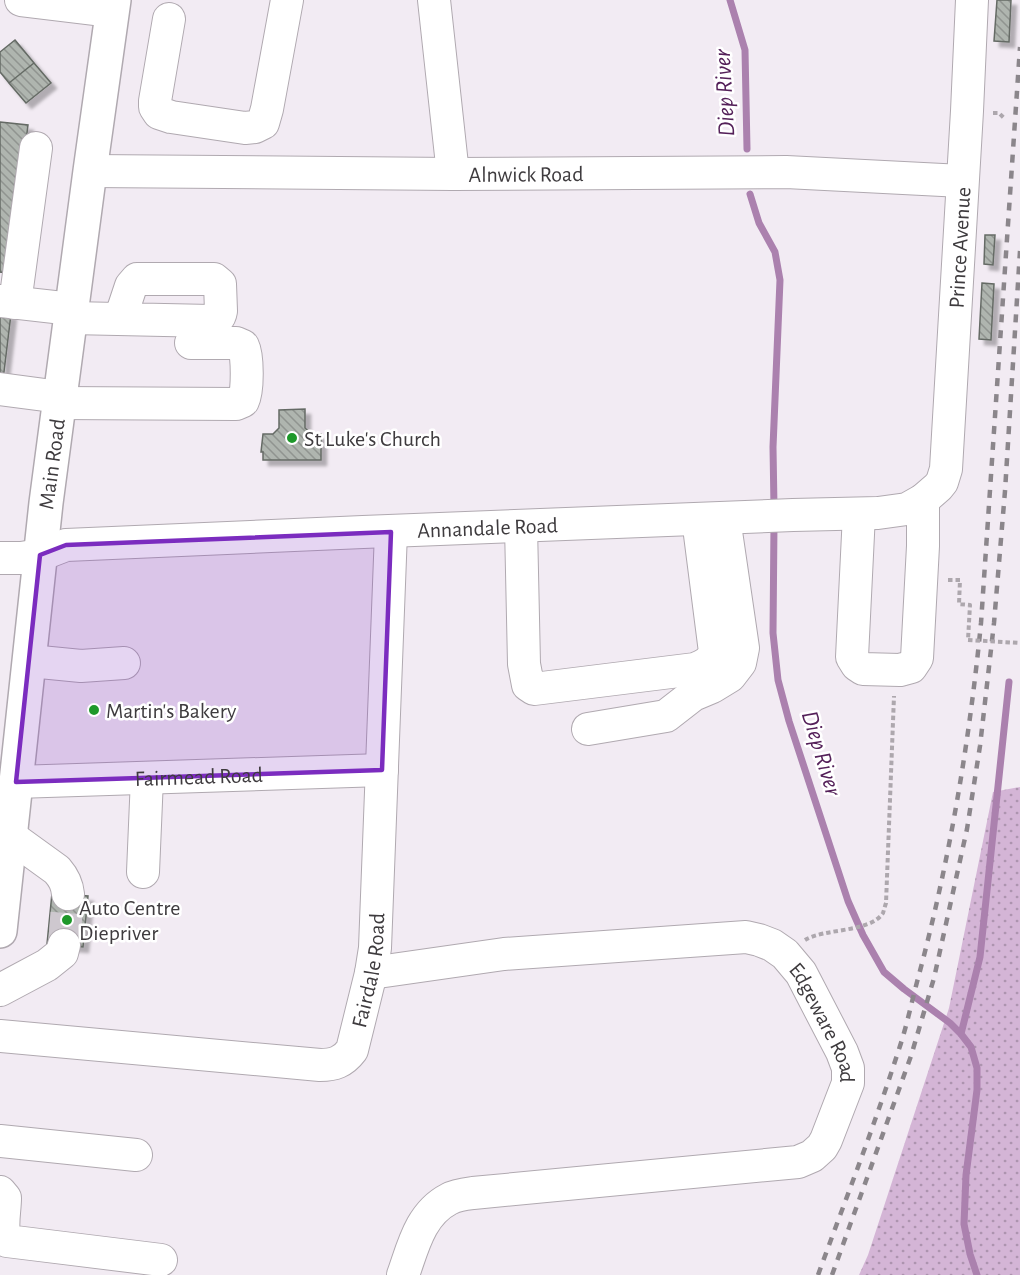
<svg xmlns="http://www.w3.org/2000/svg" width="1020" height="1275" viewBox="0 0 1020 1275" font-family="'Alegreya Sans',sans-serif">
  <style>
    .grass { fill: url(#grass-dots) }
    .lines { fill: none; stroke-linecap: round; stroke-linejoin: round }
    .stream { stroke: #ab81ae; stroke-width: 7 }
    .building { fill: url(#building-back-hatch); stroke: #656b65; stroke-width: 1.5; filter: url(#shadow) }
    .minor-tunnel { stroke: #cec8cf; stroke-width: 32; stroke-dasharray: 32 16; stroke-linecap: butt }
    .minor-casing { stroke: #b0a9b0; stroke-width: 34 }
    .major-casing { stroke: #b0a9b0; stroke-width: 36 }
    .path { stroke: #ada7ad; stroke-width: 4; stroke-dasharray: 4.5 3; stroke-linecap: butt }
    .minor { stroke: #fff; stroke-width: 32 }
    .major { stroke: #fff; stroke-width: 33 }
    .rail { stroke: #8b868b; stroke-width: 4.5; stroke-dasharray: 8 8; stroke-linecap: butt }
    .path-bridge { stroke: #ada7ad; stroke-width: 4; stroke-dasharray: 4.5 3; stroke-linecap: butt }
    .marked { fill: #7b2cbf; fill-opacity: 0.2; stroke: #7b2cbf; stroke-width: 4.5; stroke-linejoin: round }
    .poi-dot { fill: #1e982a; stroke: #fff; stroke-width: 2 }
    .labels { text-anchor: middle; stroke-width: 5; stroke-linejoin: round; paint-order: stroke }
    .street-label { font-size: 22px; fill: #3e3b3e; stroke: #fff }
    .poi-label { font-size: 22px; fill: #3e3b3e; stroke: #fff; text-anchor: start }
    .water-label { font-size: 24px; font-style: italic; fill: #542059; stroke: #fff }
  </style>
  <defs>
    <pattern id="grass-dots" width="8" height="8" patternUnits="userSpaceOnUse" patternTransform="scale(1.5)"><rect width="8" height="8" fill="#d4b5d6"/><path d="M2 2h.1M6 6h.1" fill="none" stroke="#ad94af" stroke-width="1.8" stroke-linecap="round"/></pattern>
    <pattern id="building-back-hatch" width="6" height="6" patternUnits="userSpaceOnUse" patternTransform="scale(1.5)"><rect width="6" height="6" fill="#afb5af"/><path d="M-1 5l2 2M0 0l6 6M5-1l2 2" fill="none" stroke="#909490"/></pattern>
    <filter id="shadow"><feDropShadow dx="5.5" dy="5.5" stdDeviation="1.5" flood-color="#0004"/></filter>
  </defs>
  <rect width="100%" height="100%" fill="#f2ebf3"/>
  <path class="grass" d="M1020,787V1275H859L868,1255L949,1008L993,792Z"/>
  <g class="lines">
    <path class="stream" d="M730,0L745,50L747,149
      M750,194L759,223L775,252L780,280L773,447L774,507
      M774,524L773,633L778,680L789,721L848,901L863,935L884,972L904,989L950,1023L961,1034L971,1047L977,1068V1090L966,1175L964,1224L970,1254L977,1275
      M961,1034L980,957L1009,682"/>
  </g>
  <path class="building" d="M997,0H1011L1009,42L994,41Z
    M15,40L34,63L9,83L0,72V52Z
    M34,63L51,83L26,103L9,83Z
    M0,122L28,125L21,179L15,274L0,272Z
    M985,235H995L993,265L984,264Z
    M982,283L994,284L991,340L979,339Z
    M0,313L11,314L3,380H0Z
    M305,409V428L312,434H321V460H263V452H261L263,434H273L279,428V410Z
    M52,893L88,896L83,947L47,944Z"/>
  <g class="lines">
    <path class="minor-tunnel" d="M64,945L68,894"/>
    <defs>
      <g id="minor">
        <path d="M21,0L112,11"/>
        <path d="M434,0L453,174"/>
        <path d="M169,19L155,101V107L159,113L171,117L245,128L255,127L263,123L267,109L287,0"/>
        <path id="s1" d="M90,171L453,174L786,172L962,181"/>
        <path d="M0,301L72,309"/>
        <path d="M15,303L36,148"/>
        <path d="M71,318L211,321C217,320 220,317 221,311L220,284L214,279H137L131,286L120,319"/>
        <path d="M0,389L60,397"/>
        <path d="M59,403L236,404L243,401C248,391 248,356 243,346L236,343H191"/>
        <path d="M859,514L852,657L857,665L863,669L900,670L911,667L917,658L923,546V500"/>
        <path d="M521,526L524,664L528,685L534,689L695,669C705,665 711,662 715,652L698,519"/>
        <path id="s2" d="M0,558H21L40,555L66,545L363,532L793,515L878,513L907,509L923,500L938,487L942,482L946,469L967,111L972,0"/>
        <path d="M30,661L81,666L124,663"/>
        <path d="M588,729L666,716L693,695L712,687L730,676L740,663L743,648L724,518"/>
        <path id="s3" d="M16,782L382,770"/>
        <path d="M10,836L57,870C64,878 67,884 68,894"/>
        <path d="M143,872L147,778"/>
        <path id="s4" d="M371,973L504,954L746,937L759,940L772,945L785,954L801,973L842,1052L848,1068V1083L826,1140L822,1147L812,1156L798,1162L473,1193C465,1194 456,1195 449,1199C420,1214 413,1247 403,1275"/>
        <path d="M0,990L47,965L62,953L64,945"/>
        <path id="s5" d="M0,1036L320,1065C334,1065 343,1062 352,1050L371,973L375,948L391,532"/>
        <path d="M0,1141L136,1155"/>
        <path d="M0,1192L5,1198C5,1212 0,1230 7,1241L161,1260"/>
      </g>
      <g id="major">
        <path id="s6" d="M0,931L46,503L90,171L114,0"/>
      </g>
    </defs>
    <use href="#minor" class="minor-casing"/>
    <use href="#major" class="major-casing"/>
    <path class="path" d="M993,113H999L1005,119
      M948,580H960L959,604L970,605L968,640
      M805,940C824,928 870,933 883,913C884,910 885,906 886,903L894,696"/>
    <use href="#minor" class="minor"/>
    <use href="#major" class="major"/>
    <path class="rail" d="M818,1275C845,1201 874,1127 898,1052C906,1029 911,1005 917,982C949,864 969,745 981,623L1020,47
      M832,1275L911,1056L934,978L967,829L980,746L994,623L1005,491L1020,251"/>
    <path class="path-bridge" d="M968,640L1020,643"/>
  </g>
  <path class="marked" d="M391,532L382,770L16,782L40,555L66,545Z"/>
  <g class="poi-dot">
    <circle cx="292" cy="438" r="6"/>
    <circle cx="94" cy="710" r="6"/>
    <circle cx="67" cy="920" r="6"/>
  </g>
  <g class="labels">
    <g class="street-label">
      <text dy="8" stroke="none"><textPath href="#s1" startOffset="436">Alnwick Road</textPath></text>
      <text dy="8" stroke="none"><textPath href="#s2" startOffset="1190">Prince Avenue</textPath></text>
      <text dy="8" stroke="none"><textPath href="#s6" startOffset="470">Main Road</textPath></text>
      <text dy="8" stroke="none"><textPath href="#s2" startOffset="490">Annandale Road</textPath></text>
      <text dy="8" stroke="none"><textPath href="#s3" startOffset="183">Fairmead Road</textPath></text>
      <text dy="8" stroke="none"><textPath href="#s5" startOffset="440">Fairdale Road</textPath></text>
      <text dy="8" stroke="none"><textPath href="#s4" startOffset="500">Edgeware Road</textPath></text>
    </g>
    <g class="poi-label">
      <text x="304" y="446">St Luke's Church</text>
      <text x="106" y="718">Martin's Bakery</text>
      <text x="79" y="915">Auto Centre<tspan x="79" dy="25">Diepriver</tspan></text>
    </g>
    <g class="water-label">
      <text transform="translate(724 93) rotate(-93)" y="8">Diep River</text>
      <text transform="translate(822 753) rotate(73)" y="8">Diep River</text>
    </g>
  </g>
</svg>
